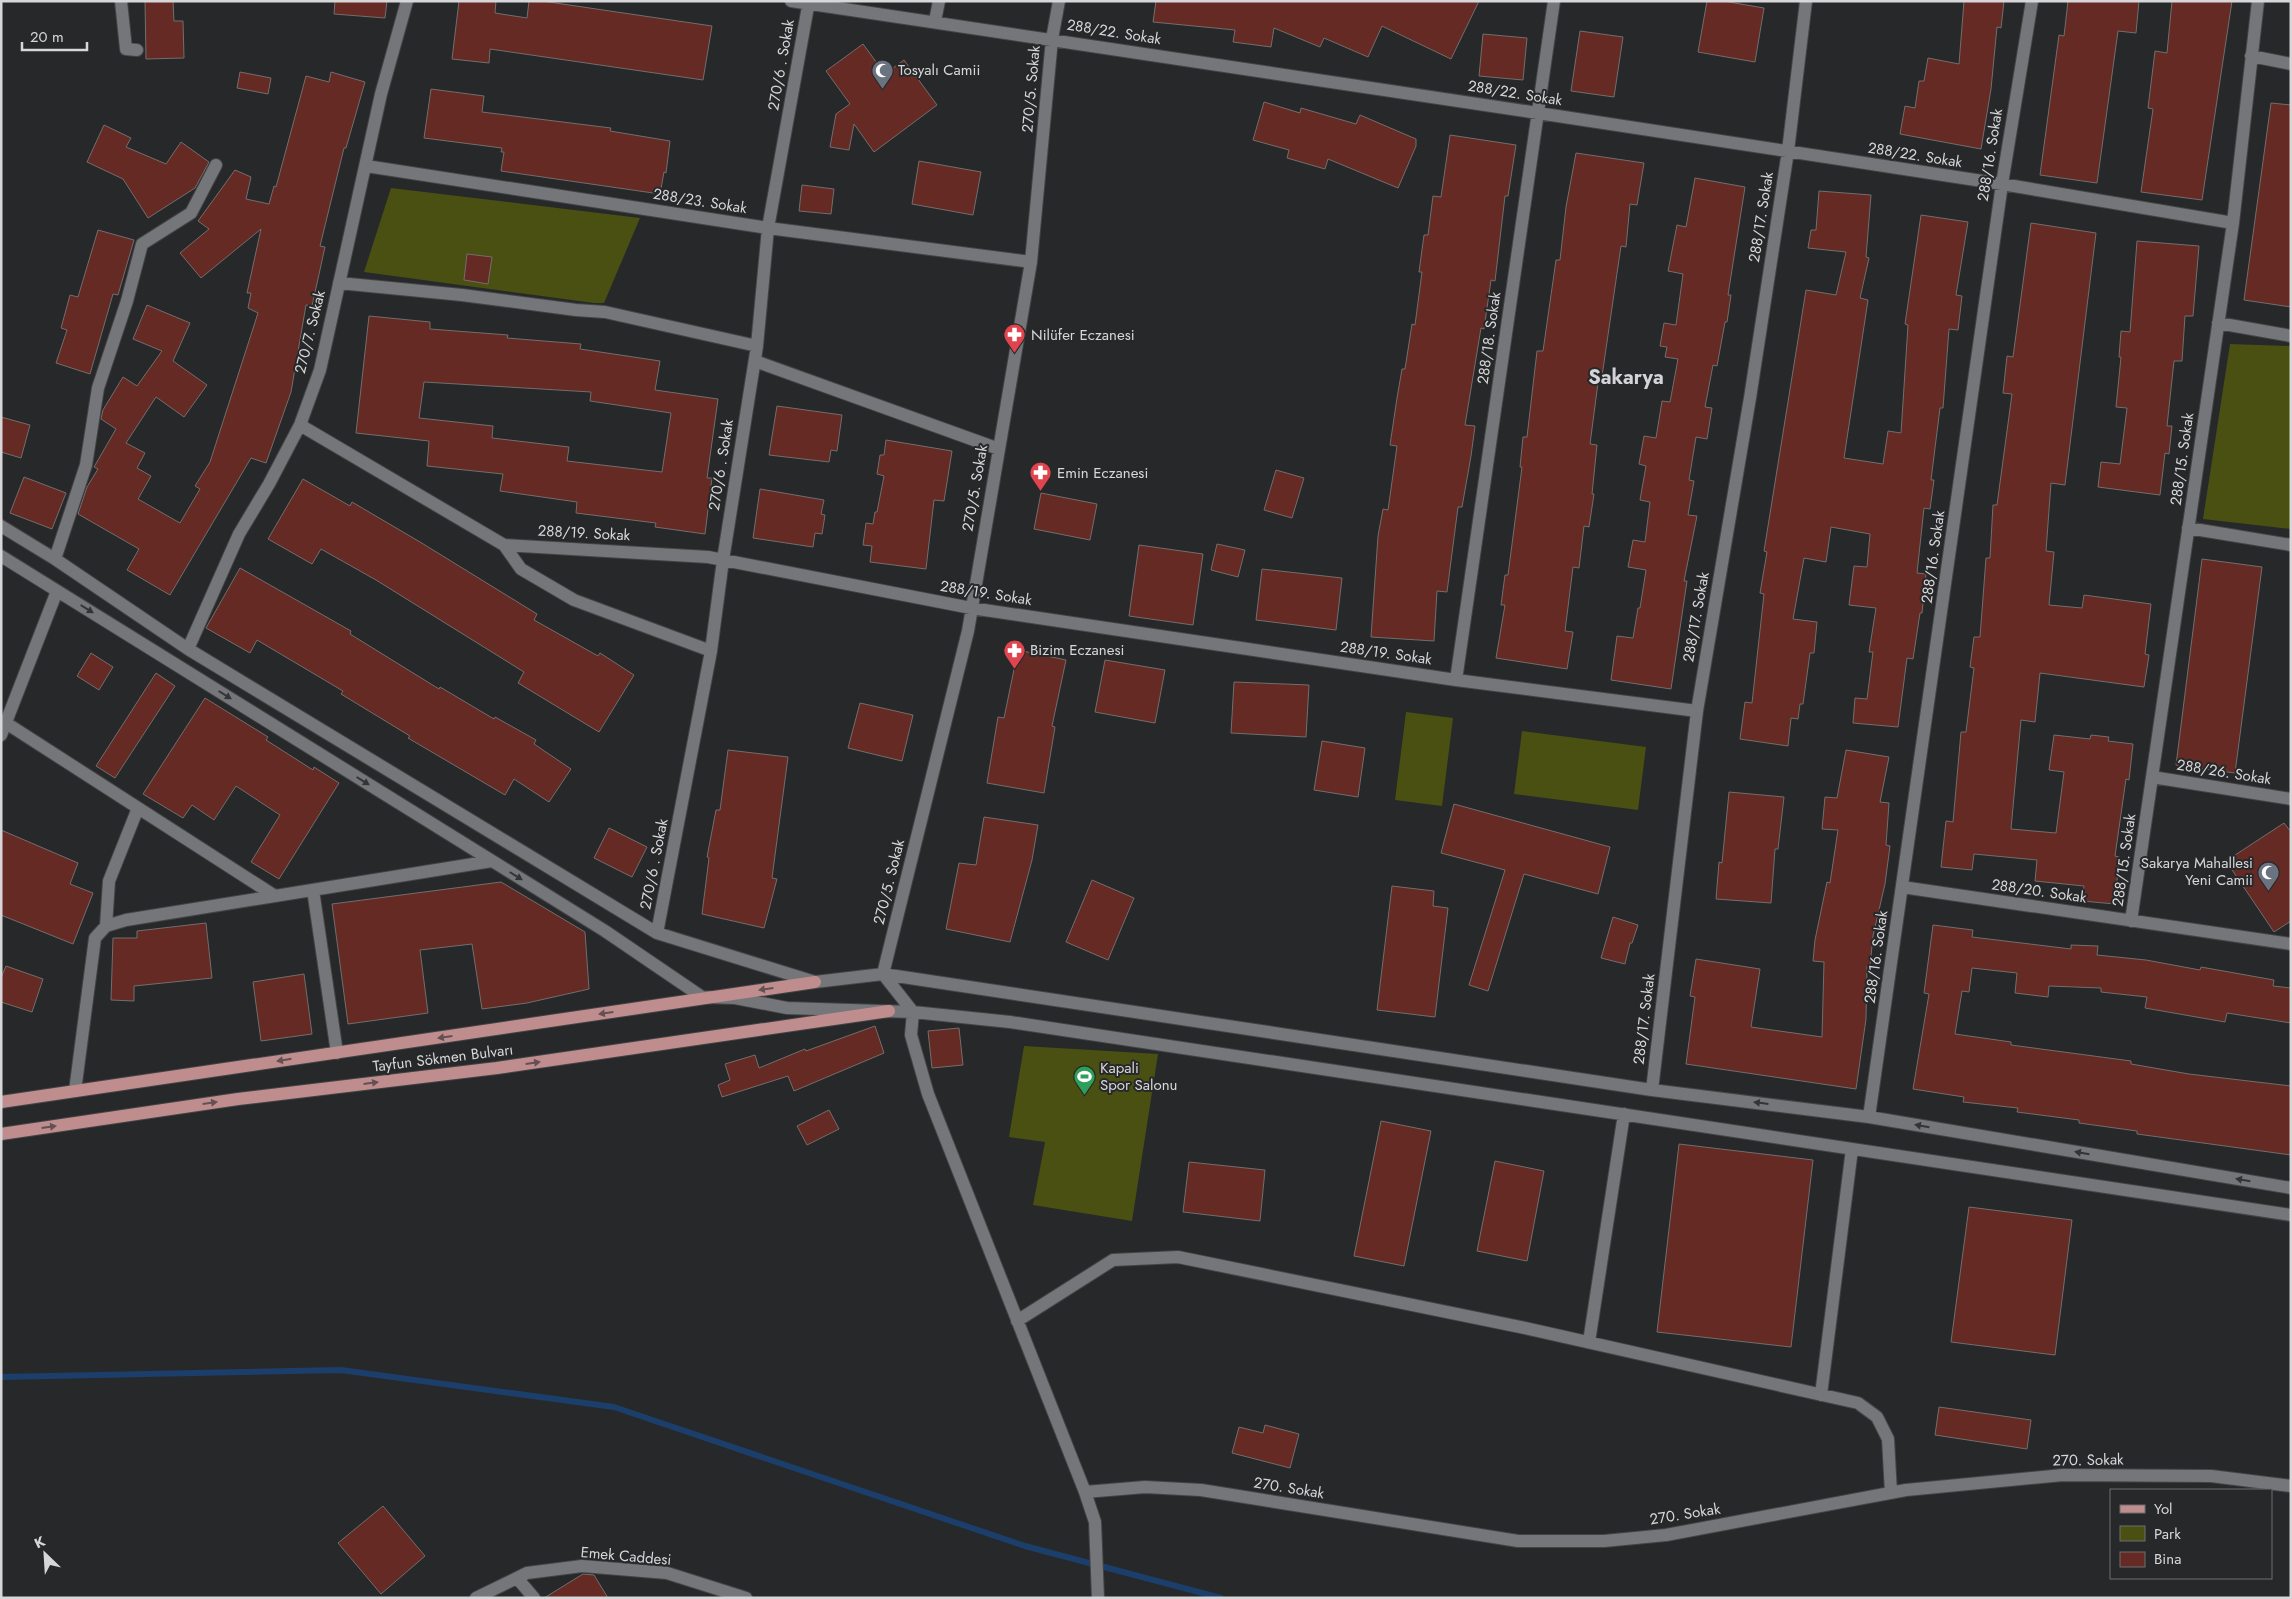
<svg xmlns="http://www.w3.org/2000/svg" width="2292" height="1599" viewBox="0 0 2292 1599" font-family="Jost,sans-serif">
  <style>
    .green { fill: #4a5011 }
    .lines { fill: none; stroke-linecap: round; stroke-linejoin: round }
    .stream { stroke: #1c3e6b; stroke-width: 6 }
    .building { fill: #652a24; stroke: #726e6d; fill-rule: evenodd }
    .minor-casing { stroke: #444446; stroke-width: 14 }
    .major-casing { stroke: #444446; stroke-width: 14 }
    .minor { stroke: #757679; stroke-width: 12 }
    .major { stroke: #bf8d8e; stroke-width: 12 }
    .oneway { fill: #333436 }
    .oneway2 { fill: #645052 }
    .labels { text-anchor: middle; stroke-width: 4; stroke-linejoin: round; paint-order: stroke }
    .street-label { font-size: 15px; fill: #d7d7d9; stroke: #27282a }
    .poi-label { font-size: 15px; fill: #d7d7d9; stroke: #27282a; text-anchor: start }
    .district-label { font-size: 20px; font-weight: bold; fill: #d3d4d8; stroke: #27282a }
  </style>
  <rect width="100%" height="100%" fill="#27282a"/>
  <path class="green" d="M391,188L640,218L604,303H594L364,272Z
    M2230,344L2291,346V529L2203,519Z
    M1406,712L1453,718L1442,806L1395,800Z
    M1522,731L1646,747L1638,810L1514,794Z
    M1024,1046L1158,1054L1132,1221L1033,1205L1045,1142L1009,1137Z"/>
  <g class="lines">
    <path class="stream" d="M1,1377L341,1370L614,1407L1025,1546L1221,1598"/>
  </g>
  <path class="building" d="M145,1H173L174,21H183L184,58L146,59Z
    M335,1H387L385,18L334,14Z
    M459,1H496L495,13L527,18L529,1H542L712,26L703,80L490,49L489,63L452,59Z
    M1156,1H1479L1451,59L1382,26L1368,57L1324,38L1320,47L1274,28L1271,47L1233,42L1235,30L1153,22Z
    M1707,1H1723L1764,8L1755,62L1698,52Z
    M1964,1H2004L2001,28L1997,27L1991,89L1981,149L1900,134L1905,106L1915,108L1919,81H1924L1928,58L1959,64Z
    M2068,1H2139L2136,33L2118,31L2097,183L2040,175L2059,35L2064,36Z
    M2172,1H2232L2202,200L2141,192L2153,109L2148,108L2155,51L2167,53Z
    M1580,31L1623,37L1614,97L1571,91Z
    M1483,34L1527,38L1523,80L1479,76Z
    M863,44L885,74L904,60L937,105L874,152L854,124L849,150L830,147L836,114L850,104L826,71Z
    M240,72L271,78L268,94L237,88Z
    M331,72L365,82L346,148H344L320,246L325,247L312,306L306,305L291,392L266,463L251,458L170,595L127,570L139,549L78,514L87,487L98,469L94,467L116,429L101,419L103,410L123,377L137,386L162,351L133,339L147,305L190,323L173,361L207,385L184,417L156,397L126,443L145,453L137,468L151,476L138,499L180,523L200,489L195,486L210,462L258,313L248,308L251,293H247L261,229L201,278L180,253L209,229L198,221L235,170L251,177L246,199L269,204L274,186L276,187L306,76L329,82Z
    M431,89L484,96L482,112L611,128L610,131L670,141L666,173L664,172L660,194L501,171L504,152H501L502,148L424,138Z
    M1264,102L1300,113L1301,108L1356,124L1360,115L1416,139V146L1398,188L1328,159L1325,169L1287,158L1289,150L1253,140Z
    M2271,103L2291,105V307L2244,300Z
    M104,125L131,138L126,147L166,164L181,142L209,162L195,188L148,218L123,179L87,162Z
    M1450,135L1516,145L1508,196H1505L1495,281L1491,280L1484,329L1481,328L1465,425L1475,426L1471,456L1462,507H1458L1447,592L1437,591L1434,641L1371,637L1378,536L1383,509L1388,510L1397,446L1390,445L1397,398L1402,369H1405L1412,324L1415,325L1422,272H1419L1424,235H1428L1433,196L1441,197Z
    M1576,153L1644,163L1637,205L1630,204L1626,247L1621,246L1601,383H1598L1590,444L1597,445L1592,494H1594L1589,527L1584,526L1579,568L1573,567L1565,631L1573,632L1567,669L1496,658L1505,605H1501L1505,575H1508L1522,467H1520L1523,437H1527L1537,351H1543L1556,260H1560L1566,207Z
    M919,161L981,172L973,215L912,204Z
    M1695,178L1745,187L1728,295H1731L1727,322H1725L1717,366L1713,365L1705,407L1712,408L1707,439L1696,437L1689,480L1694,481L1688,515L1697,516L1684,581H1687L1671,689L1611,680L1617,636L1633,638L1638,608H1640L1646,570L1628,567L1633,540L1645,542L1650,502L1640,500L1646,466L1639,464L1644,436L1656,438L1662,401L1670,402L1678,359L1665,357L1667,347L1660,346L1664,323L1676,325L1683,274L1668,271L1677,225L1686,227Z
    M802,185L834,189L831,214L799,211Z
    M1819,191L1871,195L1866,257L1869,258L1860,298L1868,300L1844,458L1883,464L1888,431L1901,433L1908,325L1905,324L1921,215L1968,222L1956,295L1962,296L1958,330L1949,329L1943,408H1940L1931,480H1934L1930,509L1924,508L1917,573L1926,574L1922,613H1920L1913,659L1907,658L1898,727L1853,723L1855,698L1867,699L1873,652H1869L1876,608L1849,605L1854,566L1867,567L1870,534L1831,527L1826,562L1804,558L1793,619L1817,622L1814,653H1810L1803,704H1800L1798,719L1791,718L1788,746L1740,739L1745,702L1752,703L1764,594L1760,593L1767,552L1764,551L1806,290L1836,295L1846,252L1808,248L1811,230H1816Z
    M2031,223L2096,233L2065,485L2051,483L2046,551L2054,552L2049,605L2082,608L2084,595L2151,604L2145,654L2149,655L2144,687L2040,673L2035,722L2021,720L2011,829L2056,833L2064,772L2049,770L2054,735L2090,739L2091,735L2109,737L2108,741L2133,744L2129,780L2126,779L2115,856L2119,857L2115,904L2082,901L2084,886L2035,881L2037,860L1974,854L1972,870L1941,867L1946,821L1953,822L1961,732H1966L1974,668L1970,667L1974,637H1980L1986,558H1990L1993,505H1997L2012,394L2003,393L2007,356L2013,357Z
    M98,230L134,240L118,295L113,294L90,374L56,363L67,330L61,328L70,295L78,297Z
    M2137,241L2199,246L2193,316H2185L2182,361H2174L2167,426H2172L2169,454L2165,453L2160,495L2098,487L2101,462L2120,464L2127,408L2116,407L2121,357H2119L2121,331L2130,332Z
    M467,254L492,257L488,284L464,280Z
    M369,316L430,322V329L508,335L507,338L581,344L580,349L660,361L655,390L718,399L707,478H712L705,534L655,527L656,523L576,513L577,502L500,491L503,474L427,466L429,441L356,433ZM424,382L591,392L590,401L671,413L662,472L567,461L569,447L492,438L493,426L419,418Z
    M777,406L842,415L837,451L831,450L829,462L769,455Z
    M1,417L30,425L21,458L1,452Z
    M886,440L952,451L944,501L934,500L926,569L870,562L872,546L863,545L866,523L873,524L875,512H877L884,476L877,474L880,455H884Z
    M1276,470L1304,478L1292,518L1264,510Z
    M24,477L66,493L52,529L10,513Z
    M303,479L350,506L352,502L420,542L537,614L534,620L598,656L600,653L634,675L599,732L518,683L524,672L376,580L321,549L312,564L268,539Z
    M760,489L824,500L821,514L825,515L822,534L815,533L813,547L753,538Z
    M1041,493L1097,504L1090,540L1034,529Z
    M1217,544L1245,550L1238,577L1211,570Z
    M1139,545L1203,554L1193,625L1129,616Z
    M2202,559L2262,567L2235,773L2176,765Z
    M240,568L351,631L350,634L439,689L440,687L494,719L495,717L536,740L534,744L571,769L549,802L514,779L505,795L408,738L410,736L341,694L343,691L257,640L250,653L206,628Z
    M1262,569L1342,578L1336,630L1256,620Z
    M1018,650L1066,660L1052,726L1055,727L1044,793L987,783L998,717L1004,718Z
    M91,653L113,667L99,690L77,676Z
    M1105,660L1165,670L1155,723L1095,712Z
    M156,673L175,686L115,778L96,766Z
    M1234,682L1309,685L1306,737L1231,733Z
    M205,698L268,737L266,740L313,770L314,767L339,783L279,879L251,862L280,815L236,786L214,820L192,805L183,818L143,794Z
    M860,703L913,715L902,761L848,748Z
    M1322,741L1365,748L1358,797L1314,790Z
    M728,750L788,757L772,878L777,879L764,928L702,914L709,858L707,857L716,810H720Z
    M1846,750L1889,757L1880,802L1889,803L1886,845L1890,846L1885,884L1873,936L1870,966H1867L1866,1019L1856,1089L1686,1064L1695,997L1690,996L1696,959L1760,969L1751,1027L1822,1037L1824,962L1813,961L1815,940L1827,882L1830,883L1838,830L1822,829L1825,797L1837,798Z
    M1729,792L1784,797L1778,849H1775L1771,903L1716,899L1719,862L1722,863Z
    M1454,804L1610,847L1598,894L1524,874L1488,991L1469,985L1505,870L1441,853Z
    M984,817L1038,825L1032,860L1010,942L946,929L959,863L976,865Z
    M2284,823L2291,832V921L2274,932L2226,861Z
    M609,828L647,847L632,877L594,858Z
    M1,830L78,863L70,884L93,893L73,944L1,915Z
    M1092,880L1134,898L1108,960L1066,942Z
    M501,882L585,932L589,989L527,1003L482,1009L472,944L420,950L428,1013L348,1024L332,904Z
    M1392,886L1434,891L1433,906L1448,908L1435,1017L1377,1010Z
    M1613,917L1638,925L1632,943H1630L1625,964L1601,958Z
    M206,923L212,978L134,986V1001L111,1000L113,938H137V931Z
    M1933,925L1973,930L1972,937L2071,949V945L2098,946L2097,955L2146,960L2200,970L2201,967L2274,980L2273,986L2291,988V1023L2227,1013L2225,1022L2145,1008L2147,997L2101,992V988L2049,986L2048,997L2015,993L2017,973L1972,968L1969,992L1962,991L1955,1034L2011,1042V1045L2131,1061V1064L2189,1074L2291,1086V1155L2137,1134V1131L2079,1123V1120L2017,1112L2018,1108L1963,1102L1964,1097L1913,1089L1929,994L1924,993Z
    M6,966L43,979L32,1012L1,1002V978Z
    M304,974L312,1034L261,1041L253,982Z
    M875,1026L884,1053L794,1091L788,1076L722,1097L718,1085L730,1080L725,1064L755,1055L759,1068L805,1049L806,1051Z
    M959,1028L963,1065L932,1068L928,1031Z
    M829,1110L839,1129L807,1145L797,1126Z
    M1381,1121L1431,1131L1404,1266L1354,1256Z
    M1679,1144L1813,1160L1791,1347L1657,1332Z
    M1495,1161L1544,1171L1527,1261L1477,1251Z
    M1189,1162L1265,1170L1260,1221L1183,1212Z
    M1969,1207L2072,1220L2055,1355L1951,1342Z
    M1939,1407L2031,1420L2027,1449L1935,1435Z
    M1265,1425L1299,1434L1290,1468L1232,1453L1239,1427L1263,1433Z
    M383,1506L425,1556L381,1594L338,1543Z
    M583,1574L594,1575L608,1598H544Z"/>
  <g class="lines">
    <defs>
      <path id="minor" d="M121,1L126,49L137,50
        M791,1L1538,113L2002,184L2233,223
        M1059,1L1052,39L1031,262L968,631L883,974L913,1012L911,1035L928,1094L1085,1492L1095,1522L1098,1598
        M935,21L939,1
        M2251,56L2291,64
        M366,166L768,228L1031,262
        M339,283L462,295L576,310L605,312L757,346
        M2218,323L2291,336
        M755,361L999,449
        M300,425L504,545L708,557L971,608L1456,680L1697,711
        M1,526L55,559L188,649L657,933L815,982L883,974L1652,1090L1869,1117L2291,1188
        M2188,528L2291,545
        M504,545L521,569L574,600L711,651
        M1,556L605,931L702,997L735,998L787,1008L913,1012L1010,1022L2291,1215
        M55,559L86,465L98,388L127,301L142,244L191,213L216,165
        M188,649L239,534L269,484L300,425L320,370L381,94L407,1
        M1456,680L1554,1
        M6,723L275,896
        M1,735L57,591
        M2152,777L2291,799
        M1902,887L2291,944
        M313,890L337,1053
        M2131,921L2233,223L2258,1
        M106,926L109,881L138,808
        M657,933L711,651L723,560L757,346L768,228L809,1
        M1652,1090L1697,711L1750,398L1788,151L1806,1
        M75,1091L95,938L106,926L126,920L492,861
        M1869,1117L2002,184L2032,1
        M1017,1321L1113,1260L1178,1257L1525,1328L1858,1403L1877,1417L1888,1439L1891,1493
        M1589,1342L1624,1114
        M1821,1395L1852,1149
        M1085,1492L1145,1487L1201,1490L1518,1541H1604L1666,1535L1906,1490L2063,1475L2211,1476L2291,1486
        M517,1578L534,1598
        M476,1598L527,1573L582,1566L667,1573L746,1598"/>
      <path id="major" d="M1,1102L815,982
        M1,1134L238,1099L497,1068L889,1011"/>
    </defs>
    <use href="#minor" class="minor-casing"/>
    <use href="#major" class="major-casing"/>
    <use href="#minor" class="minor"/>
    <use href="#major" class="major"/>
  </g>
  <defs><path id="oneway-solid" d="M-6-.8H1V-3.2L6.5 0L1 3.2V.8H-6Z" transform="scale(1.25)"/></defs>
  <g class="oneway">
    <use href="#oneway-solid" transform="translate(87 609) rotate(32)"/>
    <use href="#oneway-solid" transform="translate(225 695) rotate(32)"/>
    <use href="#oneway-solid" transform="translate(363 781) rotate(32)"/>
    <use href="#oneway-solid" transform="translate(516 876) rotate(32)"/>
    <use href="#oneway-solid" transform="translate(1761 1103) rotate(-173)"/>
    <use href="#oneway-solid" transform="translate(1922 1126) rotate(-170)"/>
    <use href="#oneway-solid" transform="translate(2082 1153) rotate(-170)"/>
    <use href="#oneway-solid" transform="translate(2243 1180) rotate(-170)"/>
  </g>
  <g class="oneway2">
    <use href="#oneway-solid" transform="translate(766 989) rotate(172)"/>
    <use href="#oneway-solid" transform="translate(606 1013) rotate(172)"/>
    <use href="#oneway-solid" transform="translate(445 1037) rotate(172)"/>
    <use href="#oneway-solid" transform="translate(284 1060) rotate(171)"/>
    <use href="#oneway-solid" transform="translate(533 1063) rotate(-8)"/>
    <use href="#oneway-solid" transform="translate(371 1083) rotate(-7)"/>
    <use href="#oneway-solid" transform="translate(210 1103) rotate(-8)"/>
    <use href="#oneway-solid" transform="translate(49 1127) rotate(-8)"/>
  </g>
  <defs>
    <symbol id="mosque-pin" viewBox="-11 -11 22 30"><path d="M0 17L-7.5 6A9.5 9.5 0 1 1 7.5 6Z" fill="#6b7280" stroke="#27282a"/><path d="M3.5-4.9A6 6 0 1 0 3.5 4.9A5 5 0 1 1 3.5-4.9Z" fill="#fff"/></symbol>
    <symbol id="pharmacy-pin" viewBox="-11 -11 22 30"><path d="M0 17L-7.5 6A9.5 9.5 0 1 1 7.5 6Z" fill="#e0444e" stroke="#27282a"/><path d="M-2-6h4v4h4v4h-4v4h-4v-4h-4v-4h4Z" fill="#fff"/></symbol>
    <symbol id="stadium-pin" viewBox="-11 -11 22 30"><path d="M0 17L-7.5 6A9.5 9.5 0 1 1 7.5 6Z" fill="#2e9e5b" stroke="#27282a"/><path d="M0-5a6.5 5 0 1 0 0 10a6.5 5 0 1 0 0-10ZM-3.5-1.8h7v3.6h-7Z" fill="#fff"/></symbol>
  </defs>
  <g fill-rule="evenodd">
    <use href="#mosque-pin" x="870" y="58" width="25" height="34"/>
    <use href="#pharmacy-pin" x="1002" y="322" width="25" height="34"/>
    <use href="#pharmacy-pin" x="1028" y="460" width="25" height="34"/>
    <use href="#pharmacy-pin" x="1002" y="638" width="25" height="34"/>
    <use href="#mosque-pin" x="2256" y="860" width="25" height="34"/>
    <use href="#stadium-pin" x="1072" y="1064" width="25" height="34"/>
  </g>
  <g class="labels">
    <g class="street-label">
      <text transform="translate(1114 32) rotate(9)" y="5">288/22. Sokak</text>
      <text transform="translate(781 65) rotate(-80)" y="5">270/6 . Sokak</text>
      <text transform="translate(1031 89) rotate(-85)" y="5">270/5. Sokak</text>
      <text transform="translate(1515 93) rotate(9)" y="5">288/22. Sokak</text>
      <text transform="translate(1915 155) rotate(9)" y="5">288/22. Sokak</text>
      <text transform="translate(1990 155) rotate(-81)" y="5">288/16. Sokak</text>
      <text transform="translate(700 201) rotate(9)" y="5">288/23. Sokak</text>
      <text transform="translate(1761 217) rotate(-81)" y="5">288/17. Sokak</text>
      <text transform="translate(310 332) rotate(-76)" y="5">270/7. Sokak</text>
      <text transform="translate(1489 338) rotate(-82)" y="5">288/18. Sokak</text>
      <text transform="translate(2182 459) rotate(-82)" y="5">288/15. Sokak</text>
      <text transform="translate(721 465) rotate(-81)" y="5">270/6 . Sokak</text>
      <text transform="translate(975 488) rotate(-80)" y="5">270/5. Sokak</text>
      <text transform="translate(584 533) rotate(3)" y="5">288/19. Sokak</text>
      <text transform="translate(1933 557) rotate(-82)" y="5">288/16. Sokak</text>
      <text transform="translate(986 593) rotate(9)" y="5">288/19. Sokak</text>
      <text transform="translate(1696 617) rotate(-80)" y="5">288/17. Sokak</text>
      <text transform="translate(1386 653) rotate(8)" y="5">288/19. Sokak</text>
      <text transform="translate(2224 772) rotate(9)" y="5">288/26. Sokak</text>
      <text transform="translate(2124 860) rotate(-82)" y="5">288/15. Sokak</text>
      <text transform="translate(654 864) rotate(-79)" y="5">270/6 . Sokak</text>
      <text transform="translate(889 882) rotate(-76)" y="5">270/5. Sokak</text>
      <text transform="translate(2039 891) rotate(8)" y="5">288/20. Sokak</text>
      <text transform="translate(1876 957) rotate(-82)" y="5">288/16. Sokak</text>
      <text transform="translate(1644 1019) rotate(-83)" y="5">288/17. Sokak</text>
      <text transform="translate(443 1058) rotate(-7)" y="5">Tayfun Sökmen Bulvarı</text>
      <text transform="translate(2088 1460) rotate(-1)" y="5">270. Sokak</text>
      <text transform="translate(1289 1488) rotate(9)" y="5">270. Sokak</text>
      <text transform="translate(1685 1514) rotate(-9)" y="5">270. Sokak</text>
      <text transform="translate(626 1556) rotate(5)" y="5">Emek Caddesi</text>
    </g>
    <g class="poi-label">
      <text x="898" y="75">Tosyalı Camii</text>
      <text x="1031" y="340">Nilüfer Eczanesi</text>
      <text x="1057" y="478">Emin Eczanesi</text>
      <text x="1030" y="655">Bizim Eczanesi</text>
      <text x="2253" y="868" text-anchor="end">Sakarya Mahallesi<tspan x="2253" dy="17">Yeni Camii</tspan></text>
      <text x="1100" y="1073">Kapali<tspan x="1100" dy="17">Spor Salonu</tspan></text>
    </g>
    <g class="district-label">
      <text x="1626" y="384">Sakarya</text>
    </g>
  </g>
  <rect width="2292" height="1599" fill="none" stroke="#d7d7d9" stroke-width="5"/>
  <rect x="2110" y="1489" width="162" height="90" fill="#27282a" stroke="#6d6e70"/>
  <rect x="2120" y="1505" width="25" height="8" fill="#bf8d8e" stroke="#6d6e70"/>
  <text x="2154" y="1514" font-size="15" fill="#d7d7d9">Yol</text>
  <rect x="2120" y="1526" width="25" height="15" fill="#4a5011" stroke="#6d6e70"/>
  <text x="2154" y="1539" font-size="15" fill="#d7d7d9">Park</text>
  <rect x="2120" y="1552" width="25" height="15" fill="#652a24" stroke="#6d6e70"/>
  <text x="2154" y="1564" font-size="15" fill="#d7d7d9">Bina</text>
  <g transform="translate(45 1554) rotate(335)" stroke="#27282a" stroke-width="4" paint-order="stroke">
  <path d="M0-4L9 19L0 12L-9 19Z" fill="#d7d7d9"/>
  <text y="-8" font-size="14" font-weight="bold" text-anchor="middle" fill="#d7d7d9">K</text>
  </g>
  <path d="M22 42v8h65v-8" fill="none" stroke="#d7d7d9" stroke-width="2.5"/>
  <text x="30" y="42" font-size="15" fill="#d7d7d9" stroke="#27282a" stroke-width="4" paint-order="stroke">20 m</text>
</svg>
